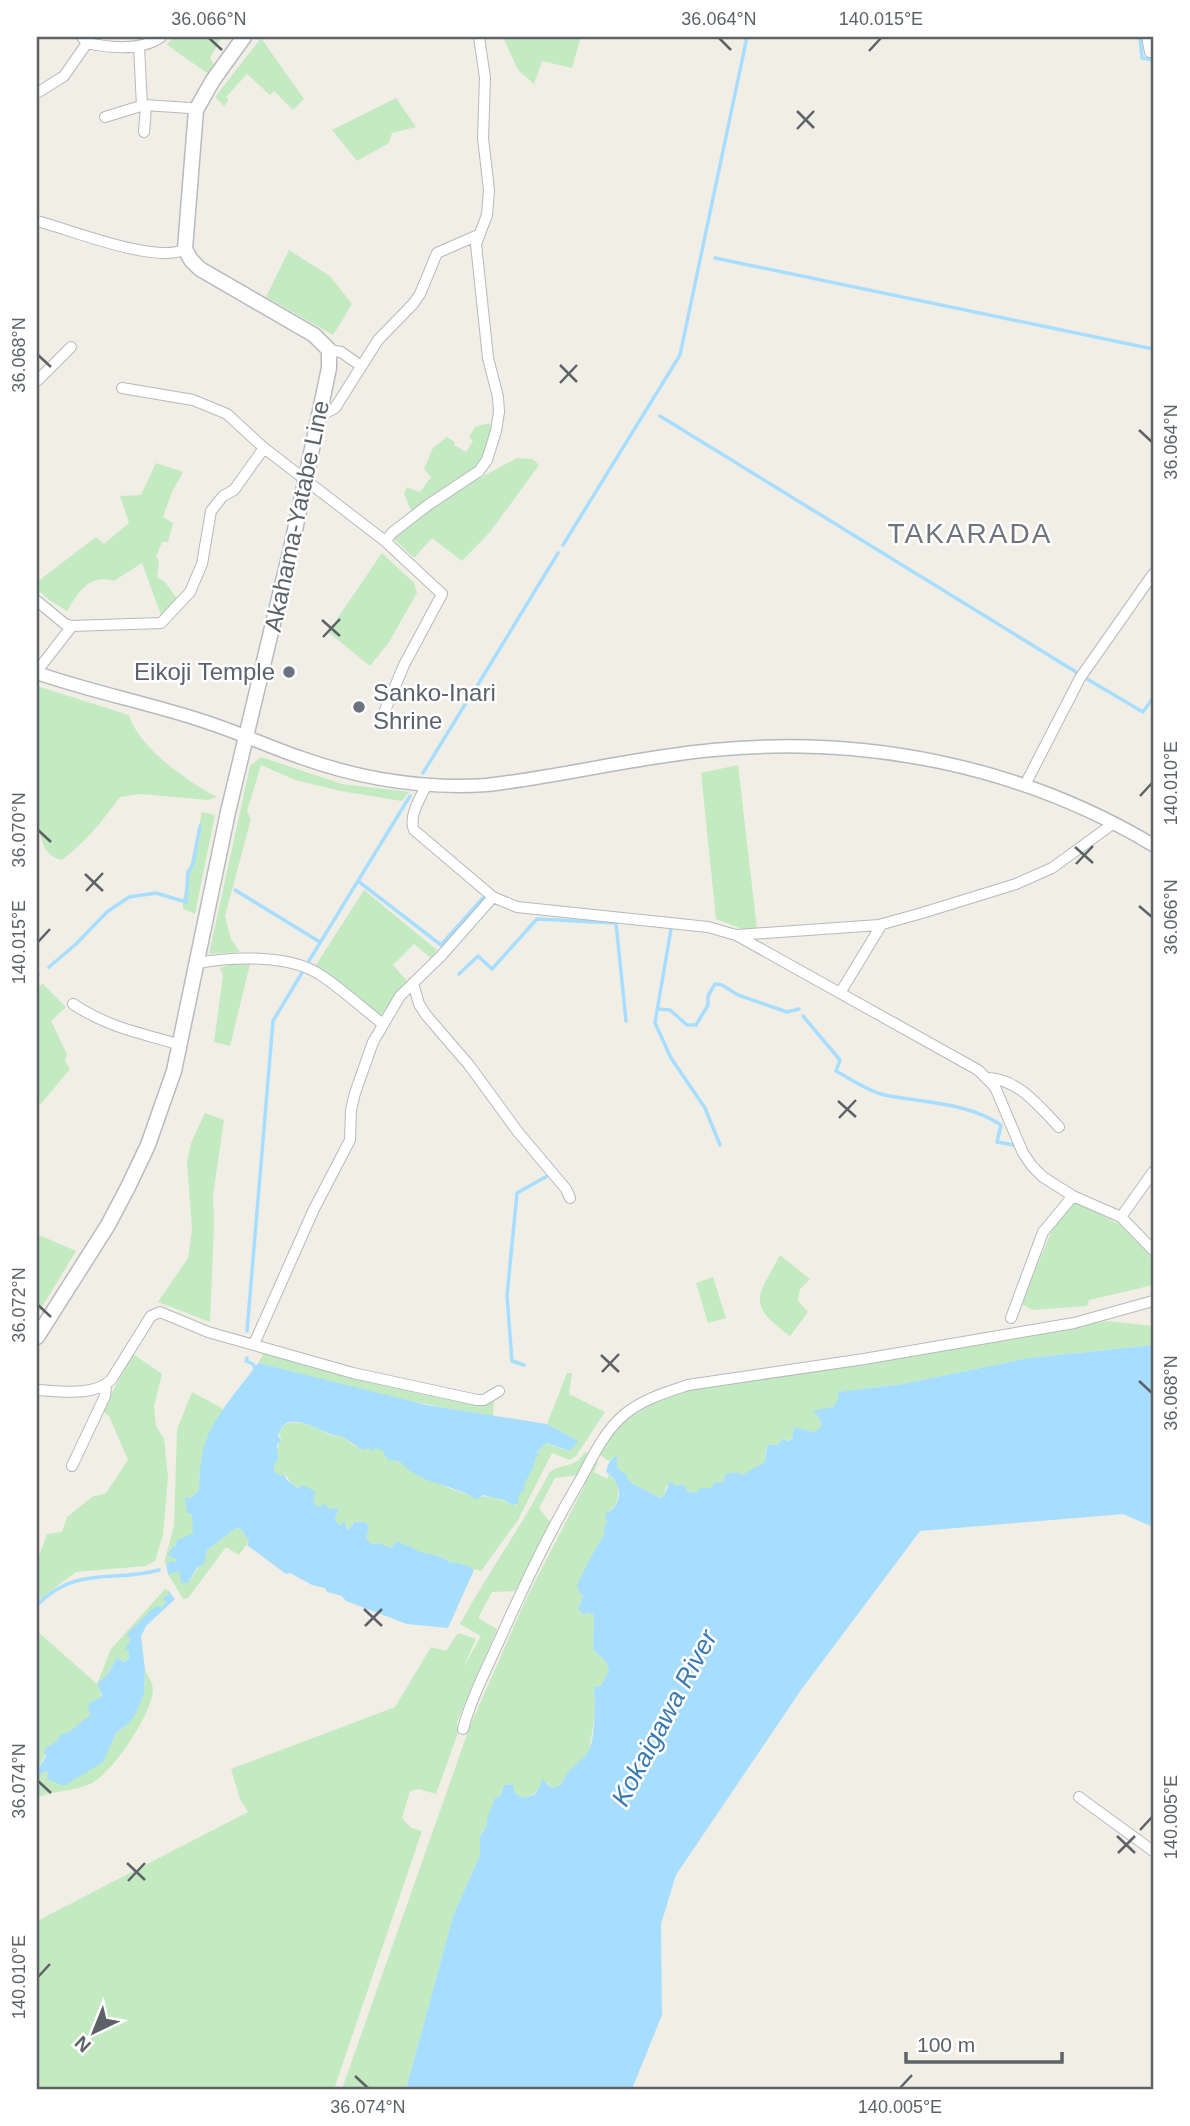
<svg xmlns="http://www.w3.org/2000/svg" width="1190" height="2126" viewBox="0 0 1190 2126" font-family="Arial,sans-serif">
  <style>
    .green { fill: #c3eac1 }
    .water { fill: #a7deff }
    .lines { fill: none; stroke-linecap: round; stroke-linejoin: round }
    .stream { stroke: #a7deff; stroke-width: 3.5 }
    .minor-casing { stroke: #b6b9bd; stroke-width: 12 }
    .tertiary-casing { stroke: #b6b9bd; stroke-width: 15 }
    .secondary-casing { stroke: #b7bbc0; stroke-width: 17 }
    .minor { stroke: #fff; stroke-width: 10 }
    .tertiary { stroke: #fff; stroke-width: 12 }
    .secondary { stroke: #fff; stroke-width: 14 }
    .ticks { fill: none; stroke: #5d6267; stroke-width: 2.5 }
    .worship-dot { fill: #6b7280; stroke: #fff; stroke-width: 2.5 }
    .labels { text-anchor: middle; stroke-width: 5; stroke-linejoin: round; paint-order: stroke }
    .street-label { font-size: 24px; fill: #5d6267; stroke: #fff }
    .worship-label { font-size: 24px; fill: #5b616d; stroke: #fff; text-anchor: end }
    .water-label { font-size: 26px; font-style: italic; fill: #397ab0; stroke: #fff }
    .quarter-label { font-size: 28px; letter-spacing: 2px; fill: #6e7479; stroke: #fff }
    .neatline { fill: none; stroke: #5d6267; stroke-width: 2.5 }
    .ticks-label { font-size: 18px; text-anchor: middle; fill: #5d6267 }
  </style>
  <rect width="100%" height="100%" fill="#f1eee6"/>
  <path class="green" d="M173,37H222L210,58L214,65L207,73L167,45Z
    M503,37H581L572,68L542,61L534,84L518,70Z
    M261,38L304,99L293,110L274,91L270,95L247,74L226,97L229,100L224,106L215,97Z
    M396,98L416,127L392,133L389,143L357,161L332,130Z
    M289,250L330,276L352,304L333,335L266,297Z
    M489,423L491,427L484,455L477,465L411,511L404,493L407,487L420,492L431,477L424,469L433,448L447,437L455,442L454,445L466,452L473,441L469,437L475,427Z
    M517,458L532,459L539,465L490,532L462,561L432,538L414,558L394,539L450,494Z
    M156,463L183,472L172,492L163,517L173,523L168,542H162L156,557L159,561L157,577L165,582L178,600L161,615L142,563L114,581C89,573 78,593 67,611L49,600L37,589V582L96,537L104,544L129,523L120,496L141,495Z
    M382,553L414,583L417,593L389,642L370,666L328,632Z
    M37,686L129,715C137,746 189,783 217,797L208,800L141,794L120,797C103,820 86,842 62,860C45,856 42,844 39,828Z
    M261,757L342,784L409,792L402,801L341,791L295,780L261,765L247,811L251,819L225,916L231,939L240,952L209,954L250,766Z
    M738,765L757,929H742L716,919L701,773Z
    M202,812L215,815L195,914L183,909V899Z
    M364,890L437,950L431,958L414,944L393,965L408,982L380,1016L316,965Z
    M236,963L250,964L230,1046L214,1042L223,976L220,968Z
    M43,984L66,1007L51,1021L67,1054L65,1061L70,1069L41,1104L37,1101V987Z
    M205,1113L224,1120L213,1195L214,1225L210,1322L158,1302L188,1258L192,1230L187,1162L191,1143Z
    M1073,1201L1119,1224L1153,1259V1285L1089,1300L1087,1306L1033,1310L1021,1304L1055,1223Z
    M37,1234L76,1251L37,1315Z
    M780,1255L810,1279L800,1289L798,1301L808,1312L790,1336C745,1303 758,1297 780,1255Z
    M713,1277L726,1318L708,1323L696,1283Z
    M1107,1321L1153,1326V1345L1029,1358L902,1384L837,1392L839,1397L833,1407L813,1412L818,1416L822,1426L814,1432L797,1428L793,1429L794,1433L790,1441L783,1438L779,1445L766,1447L765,1462C757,1466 751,1472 743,1475L736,1472L725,1474L723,1482L711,1488L701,1489L695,1493L687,1491L683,1484L676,1486L672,1484L666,1486L664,1496L660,1498L632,1483L617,1468V1455L609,1461L598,1454C621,1419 645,1404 684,1391Z
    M264,1353L424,1395L479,1406L494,1401L493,1417L380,1395L258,1363Z
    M133,1354L162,1374L154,1406L156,1426L164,1439L168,1478L163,1535L155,1561L145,1566L76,1572L37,1601V1561L47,1534L62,1532L67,1517L92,1497L106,1493L128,1460L109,1416L102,1411Z
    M567,1373H572L569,1394L605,1412L576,1456L570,1460L552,1453L518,1520L481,1571L451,1563L445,1558L423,1554L397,1542L391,1548L379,1543L372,1544L366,1538L367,1527L358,1521L352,1524L351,1528L347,1529L346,1522L342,1526L337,1523L335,1518L338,1511L317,1507L300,1488L293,1486L285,1474L281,1476L274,1471C273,1465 278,1443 281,1438L279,1433L284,1425C308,1415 322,1438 341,1436L355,1446L382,1449L388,1460C408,1461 411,1476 429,1478C444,1488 460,1491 475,1498C491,1493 501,1501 516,1505L518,1494L524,1489L523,1483L541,1446L545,1443L569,1451L577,1441L547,1424Z
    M192,1392L220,1407L223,1411L207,1437L199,1475V1490L191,1498L186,1497L193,1518V1533L176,1541L177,1544L170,1549L176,1558L175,1563H164L174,1526L177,1429Z
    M585,1452L590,1455L578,1475L555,1478L539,1508L550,1522L515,1591L492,1592L478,1618L497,1629L457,1722L459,1730L436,1794L419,1789L410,1791L402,1818L411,1828L422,1831L334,2089H37V1921L248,1812L240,1799L231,1769L395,1707L431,1647L446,1651L458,1633L476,1639L463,1668L481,1636L460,1624C488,1572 523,1525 549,1473C563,1461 573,1471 585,1452Z
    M595,1460L598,1462L594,1472L607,1479L609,1474L618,1485V1496L616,1504L608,1513L606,1533L588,1562L583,1595L579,1605L585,1615L588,1612L594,1615L593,1649L606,1662L609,1670L601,1686L594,1687L595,1713L589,1752L558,1787L552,1788L548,1783L540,1786L533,1795L523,1798L515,1793L513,1784L504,1785L487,1825L480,1835V1855L453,1916L406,2089H342L470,1726L527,1597L584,1487Z
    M236,1528L241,1529L249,1541L239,1555L226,1547L188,1598L183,1599L168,1574L179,1571L182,1578L188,1583L204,1560L207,1550Z
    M165,1589L168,1590V1596L165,1597L166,1602L162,1607L158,1606L127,1635L131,1639L129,1656L125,1662L119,1658C108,1668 102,1684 100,1698L89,1710L90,1716L49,1747L37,1771V1631L97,1684L111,1649Z
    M145,1670C148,1676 153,1683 153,1690C152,1714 112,1774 90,1784C73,1792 52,1790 37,1798V1776L46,1771L48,1773L102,1762L116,1733L129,1723L144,1693Z"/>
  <path class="water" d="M1153,1345V1527L1123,1514L920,1531L801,1690L676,1875L661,1924L662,2015L632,2089H406L453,1916L480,1855V1836L487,1825V1819L495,1798L500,1796L504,1785L513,1784L515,1793L523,1798L534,1795L540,1786L542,1779L552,1788C563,1787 562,1781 567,1774C572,1766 581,1761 587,1754C596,1742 595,1702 594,1687L601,1686L609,1670L606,1662L593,1649L594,1615L588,1612L585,1615L578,1609L583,1595L579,1592L577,1585L588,1562L605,1533L603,1529L607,1523L605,1514C624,1505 623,1483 606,1472C608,1463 610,1460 617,1455V1468L627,1475V1478L632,1483L660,1498L664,1496L670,1481L676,1486L683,1484L687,1491L695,1493L701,1488H711L714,1483L723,1482L725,1474L736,1472L743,1475C750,1470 757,1466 765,1462L767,1445H778L783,1438L788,1441L792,1439L794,1427L814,1432L822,1426L818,1416L812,1411L833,1407L839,1397L837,1392L902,1384L1029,1358Z
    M258,1363L427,1405L547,1424L578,1441L570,1451L546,1443L537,1452L540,1456L537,1455C534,1461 534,1467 531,1471C528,1478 524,1481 524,1491L519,1494L518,1503L513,1505C502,1498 494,1498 483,1495L477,1500C457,1486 431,1485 412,1472C400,1464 404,1461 388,1460L382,1450L375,1448L373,1451L368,1448L363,1450L341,1436C327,1438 298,1412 283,1426C281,1428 280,1432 278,1435L281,1441L277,1445L278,1460L274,1464V1471L281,1476L284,1474L287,1480L297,1488L303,1485L316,1492L313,1500L317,1507L326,1504L328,1509L339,1508L335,1518L337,1523L341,1525L345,1521L347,1529H349L355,1522H365L369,1526L366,1538L372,1544L379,1543L391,1548L397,1541L406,1546L409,1545C420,1557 438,1551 451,1563C455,1561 470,1566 474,1570L448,1628L407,1624L346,1601L342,1596L327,1592L325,1588L312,1585L290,1573L286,1574L247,1545L249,1541L241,1529L236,1528L207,1550L204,1564L197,1568L188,1583H181L179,1571L168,1574L166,1564L171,1561L175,1563L176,1559L168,1555L173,1545L174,1547L177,1544L176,1541L193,1533L192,1514L187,1513L185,1497L191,1498L199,1490C199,1473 201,1451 208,1435C220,1409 241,1386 258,1363Z
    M168,1590L175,1599L146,1626L141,1636L145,1670L144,1693L136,1713L129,1723L116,1733L103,1762L64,1786L47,1779L48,1773L46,1771L37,1776V1771L46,1756L44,1750L59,1739L60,1735C72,1733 80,1721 90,1716L88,1708L90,1702L100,1698L102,1694L97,1684L107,1675L117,1658L125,1662L129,1657V1651L125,1649L131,1639L126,1635L152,1609L158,1606L162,1607L166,1602L162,1597L168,1596Z"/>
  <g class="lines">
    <path class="stream" d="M1140,37L1142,58L1153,60
      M715,258L1153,349
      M660,416L1076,672
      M563,545L680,355L747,37
      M1087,679L1143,712L1153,698
      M474,691L558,553
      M423,773L469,698
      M358,881L441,945L483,898
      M235,890L320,942
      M671,929L655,1023L671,1058L705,1108L720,1145
      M307,964L410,796
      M49,967L76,944L107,912L129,897L156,893L186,902L188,872L193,864L200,826
      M459,974L478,956L492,969L537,919L616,923L626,1021
      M37,976L38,975
      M657,1009L670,1010L687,1025H696L708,1005V996L715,984L722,985L738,995L787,1012L799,1009
      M803,1016L840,1060L836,1071C851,1079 869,1092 885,1095C923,1103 967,1102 1001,1125L997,1142L1014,1145
      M247,1331L273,1021L303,971
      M247,1358L246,1361L253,1364L256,1370
      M524,1365L512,1361L507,1296L517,1193L549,1175
      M37,1605C76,1565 113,1583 159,1570"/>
    <defs>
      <path id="minor" d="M82,37L87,43C110,48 141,51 161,37
        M1147,37L1150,52H1153
        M139,46L142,106
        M37,93L64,76L87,43
        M105,117L144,105L190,108L196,110
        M144,132L146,106
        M37,221C69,229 157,265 185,249
        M329,350L341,352L361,366
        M37,381L71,347
        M122,388L193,400L227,414L264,448L385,541L442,594L404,665L383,715
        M320,416L335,408L378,340L413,304L420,294L437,253L478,235
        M385,541L393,532L428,505L479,471L487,460L496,431L499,412L498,397L488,358L476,244L487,215L489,190L483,138L485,78L479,37
        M37,601L65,624L72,626L161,623L190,592L202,564L211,511L223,496L234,490L264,448
        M37,671L72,626
        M427,784C421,797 408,816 414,830L493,897L517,907L708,927L736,935L978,1070L995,1087L1023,1153L1032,1166L1043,1177L1073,1196L1121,1217L1153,1250
        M1026,786L1028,779L1080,678L1153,574
        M737,935L879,925L922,913L1016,884L1052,868L1114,823
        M197,963C232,957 288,954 319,974C341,988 362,1008 383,1024
        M413,983L419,1004L426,1015L469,1065L518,1132L566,1189L570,1198
        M840,993L882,924
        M73,1004C109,1028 141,1033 181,1045
        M989,1078C1019,1080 1039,1106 1059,1127
        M1121,1217L1153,1172
        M1011,1318L1043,1232L1073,1196
        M254,1344L314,1209L350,1140L351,1110L355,1093L373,1042L400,996L441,956L493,897
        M37,1390C60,1391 93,1397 111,1380L151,1316L160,1312L208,1332L353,1373L477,1400H484L499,1391
        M72,1466L105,1396L106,1385
        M463,1729C471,1699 486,1670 499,1641C523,1588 548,1534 578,1484C592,1459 603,1432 625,1414C643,1399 667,1392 688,1385L864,1359L1074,1323L1153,1301
        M1079,1797L1153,1851"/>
      <path id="tertiary" d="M37,673C89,691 143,702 197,719C233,730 267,746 302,758C361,779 425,789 487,785C563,776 637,757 713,750C866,735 1021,766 1153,845"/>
      <path id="secondary" d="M37,1337L108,1225L128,1187L148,1145L174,1071L228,812L292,544L329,368V350L314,335L200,269L191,260L185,249L196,110L213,80L244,37"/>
    </defs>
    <use href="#minor" class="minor-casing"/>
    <use href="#tertiary" class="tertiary-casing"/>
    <use href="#secondary" class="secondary-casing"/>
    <use href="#minor" class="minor"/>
    <use href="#tertiary" class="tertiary"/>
    <use href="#secondary" class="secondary"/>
  </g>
  <path class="ticks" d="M209,38L222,50M719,38L731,50M869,51L881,38M797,111L814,128M797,129L814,111M38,355L51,367M560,365L577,382M560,383L577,365M1139,430L1152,442M322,620L340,636M323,637L340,619M1140,796L1152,783M38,830L51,842M1075,847L1093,863M1076,864L1093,846M85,874L103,891M86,891L103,873M1139,906L1152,917M38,942L50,929M838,1101L856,1117M839,1118L856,1100M38,1305L51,1317M601,1355L619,1372M602,1372L619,1354M1139,1381L1152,1393M364,1609L382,1626M365,1626L382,1609M38,1781L51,1793M1140,1830L1152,1817M1117,1836L1135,1853M1118,1853L1135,1836M127,1863L145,1880M128,1881L145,1863M38,1977L50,1964M355,2076L368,2088M900,2088L912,2075"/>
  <g class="worship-dot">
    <circle cx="289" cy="672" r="7"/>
    <circle cx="359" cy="707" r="7"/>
  </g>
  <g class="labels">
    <g class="street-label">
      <text transform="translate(297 516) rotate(-78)" y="8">Akahama-Yatabe Line</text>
    </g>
    <g class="worship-label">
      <text x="275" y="680">Eikoji Temple</text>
      <text x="373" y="701" text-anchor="start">Sanko-Inari<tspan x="373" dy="28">Shrine</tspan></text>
    </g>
    <g class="water-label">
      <text transform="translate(664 1718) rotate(-62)" y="9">Kokaigawa River</text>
    </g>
    <g class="quarter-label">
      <text x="970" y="543">TAKARADA</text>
    </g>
  </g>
  <rect width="1190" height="2126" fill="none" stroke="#ffffff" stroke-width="77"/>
  <g transform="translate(94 2032) rotate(223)" stroke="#ffffff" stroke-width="5" paint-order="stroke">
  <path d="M0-5L12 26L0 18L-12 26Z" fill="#5d6267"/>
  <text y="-10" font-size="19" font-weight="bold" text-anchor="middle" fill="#5d6267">N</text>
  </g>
  <path d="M906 2052v10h156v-10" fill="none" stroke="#5d6267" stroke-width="3.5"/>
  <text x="917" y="2052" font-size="21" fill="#5d6267" stroke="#ffffff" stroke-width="5" paint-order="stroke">100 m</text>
  <rect x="38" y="38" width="1114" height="2050" class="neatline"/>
  <g class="ticks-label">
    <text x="209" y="25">36.066°N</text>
    <text x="719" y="25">36.064°N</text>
    <text x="881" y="25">140.015°E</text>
    <text transform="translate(19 355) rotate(-90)" y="6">36.068°N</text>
    <text transform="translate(1171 442) rotate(-90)" y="6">36.064°N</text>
    <text transform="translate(1171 783) rotate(-90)" y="6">140.010°E</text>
    <text transform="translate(19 830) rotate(-90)" y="6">36.070°N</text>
    <text transform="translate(1171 917) rotate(-90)" y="6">36.066°N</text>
    <text transform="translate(19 942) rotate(-90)" y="6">140.015°E</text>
    <text transform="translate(19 1305) rotate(-90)" y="6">36.072°N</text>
    <text transform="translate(1171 1393) rotate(-90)" y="6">36.068°N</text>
    <text transform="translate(19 1781) rotate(-90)" y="6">36.074°N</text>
    <text transform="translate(1171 1817) rotate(-90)" y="6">140.005°E</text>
    <text transform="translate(19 1977) rotate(-90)" y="6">140.010°E</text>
    <text x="368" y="2113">36.074°N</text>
    <text x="900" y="2113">140.005°E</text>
  </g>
</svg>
